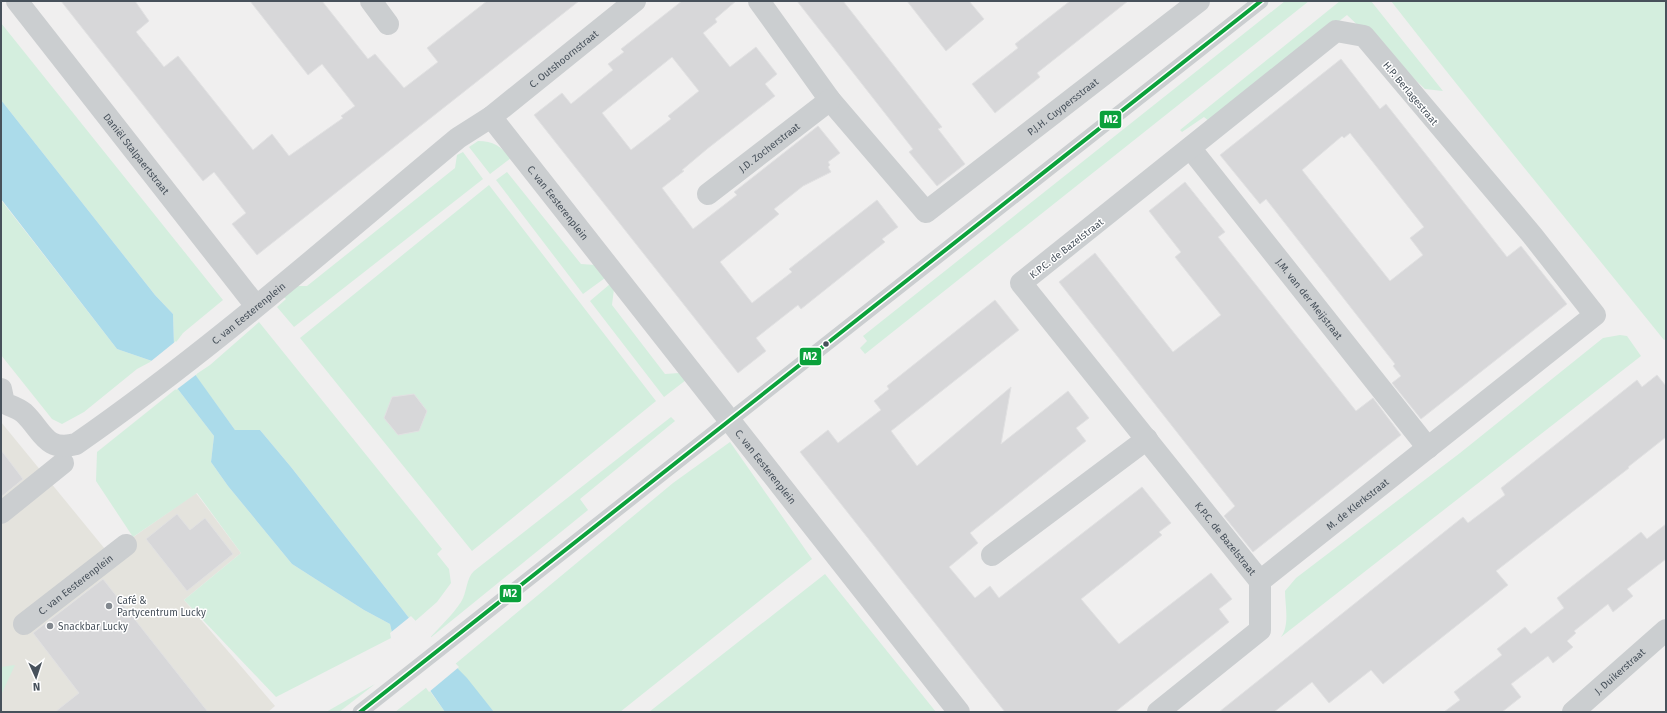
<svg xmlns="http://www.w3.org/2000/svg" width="1667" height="713" viewBox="0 0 1667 713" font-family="'Fira Sans',sans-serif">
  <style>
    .commercial { fill: #e4e3dd }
    .green { fill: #d4eede }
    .water { fill: #abdbea }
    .pier { fill: #f0efef }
    .building { fill: #d7d7d9; stroke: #e1e1e2; fill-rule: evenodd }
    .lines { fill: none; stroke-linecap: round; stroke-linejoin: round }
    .service { stroke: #cbced0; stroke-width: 15 }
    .pedestrian { stroke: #cbced0; stroke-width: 22 }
    .minor { stroke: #cbced0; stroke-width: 22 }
    .bus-1-casing { stroke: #fff; stroke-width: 7 }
    .bus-1 { stroke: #0ba13b; stroke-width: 4 }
    .bus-dot { fill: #47515b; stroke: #fff; stroke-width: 1.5 }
    .poi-dot { fill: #82888f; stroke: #fff; stroke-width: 1.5 }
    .labels { text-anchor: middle; stroke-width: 3; stroke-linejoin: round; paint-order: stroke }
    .street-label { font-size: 10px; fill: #47515b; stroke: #fff }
    .poi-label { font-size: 10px; fill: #47515b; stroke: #fff; text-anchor: start }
    .line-badge { stroke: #fff; stroke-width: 1.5 }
    .badge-label { font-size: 11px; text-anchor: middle; font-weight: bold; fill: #fff }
  </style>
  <rect width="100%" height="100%" fill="#f0efef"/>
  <path class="commercial" d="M1,422L109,554L196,493L241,553L184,600L275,706L268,712H1Z"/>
  <path class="green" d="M1285,1H1309L865,354L860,348L867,341L863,336Z
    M1340,1H1371L1443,91L1425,89L1347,15L1210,122L1204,117L1182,132L1180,130Z
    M1391,1H1666V339L1664,340C1573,227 1480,115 1391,1Z
    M1,23L223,300L183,333L174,345L173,314L155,295L1,100Z
    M478,141C494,141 501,147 511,158L490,174L469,147Z
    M463,152L483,179L294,327L277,307L286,299L281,294L293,286H307L455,168L457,155Z
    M507,172L581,264L595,265L605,278L583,294L496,180Z
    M489,185L656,401L472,551L300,338Z
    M1,200L117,349L152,361L137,369L84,412L62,424L52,419L1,355Z
    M610,284L614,289L612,305L665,374L679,373L686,380L664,397L590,301Z
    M259,322L442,549L437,554L449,569L451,583L437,602L413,623L291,467L260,430H235L195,375L210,365Z
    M1620,335L1627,336L1641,356L1281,637C1290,625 1285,605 1285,591L1296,578L1460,453L1603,338Z
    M177,388L214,436L211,462L228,486L292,564L364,610L390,624L393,637L276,697L184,600L241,553L197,493L133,537L96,481L97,452Z
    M671,417L675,421L580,499L588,510L429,639C439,627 452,616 461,602C467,593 466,578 474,571Z
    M730,442L812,559L620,712H494L454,665L673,483Z
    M825,574L936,712H649Z
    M15,665L2,693L1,667Z
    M375,684L339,712H326Z
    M427,687L445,712H395Z"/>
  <path class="water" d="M1,100L155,295L173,314L174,345L235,430H260L291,467L413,623L467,678L494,712H445L393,637L390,624L364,610L292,564L228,486L211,462L214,436L177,388L152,361L117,349L1,199Z"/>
  <path class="pier" d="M176,341L197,374L176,390L150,362Z
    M411,616L459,667L429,692L391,638L390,633Z"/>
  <path class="building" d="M61,1H135L149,21L136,32L164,67L178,56L253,150L272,134L289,156L343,118L341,116L355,106L322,64L308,75L250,1H322L368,59L375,54L404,88L438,62L427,48L487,1H579L257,255L232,224L246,213L214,172L203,181Z
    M682,1H736L715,19L717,22L703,33L730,67L756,47L777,74L765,84L775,96L707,149L682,170L684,171L662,188L693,229L737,195L734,192L818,126L840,153L828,162L830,165L828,167L831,172L803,186L774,209L779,214L720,262L752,303L792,272L789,269L877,200L898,227L882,239L885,242L801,309L798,305L756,338L766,351L738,373L534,115L562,93L571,104L613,70L608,64L624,52L621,49ZM672,57L699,91L668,116L671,119L631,150L602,113Z
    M797,1H843L942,127L938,129L965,164L937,186L909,152L913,149Z
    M907,1H969L984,19L946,51Z
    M1070,1H1128L1037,73L1040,77L995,113L972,84L1018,48L1015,44Z
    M1341,59L1380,109L1386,104L1507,257L1521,246L1567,304L1421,419L1392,383L1401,376L1393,366L1395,364L1266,199L1260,204L1220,155ZM1350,133L1424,227L1410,238L1423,255L1390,281L1302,170L1342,136L1344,138Z
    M1185,182L1225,232L1218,237L1356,411L1373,398L1401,435L1253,552L1224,516L1235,506L1059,282L1095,253L1173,352L1221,315L1175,257L1181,252L1149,211Z
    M995,300L1019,330L891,431L917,466L1011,387L1001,444L1068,391L1089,418L1076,428L1086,441L970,533L978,543L949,567L975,598L990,586L999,598L1142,487L1171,523L1159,532L1162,535L1081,599L1119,644L1211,573L1232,599L1219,609L1229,622L1115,712H1005L800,452L828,430L838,443L881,410L874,401L889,389L887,386Z
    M1657,375L1666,386V437L1628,467L1629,468L1496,571L1508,585L1383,684L1371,670L1329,703L1312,682L1274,712H1219L1463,517L1468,523L1505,495L1501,488L1637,380L1642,387Z
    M414,394L427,411L419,431L398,435L384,418L392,397Z
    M1,450L23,479L1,497Z
    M177,514L190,530L205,518L233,554L187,591L146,539Z
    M1666,524V559L1627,589L1633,596L1613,612L1608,604L1574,631L1576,633L1567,641L1573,647L1553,663L1548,656L1511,684L1521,697L1502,712H1444L1460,700L1454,692L1502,655L1497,649L1525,627L1531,634L1564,608L1557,598L1641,532L1647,539Z
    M103,579L155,645L208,712H55L79,693L33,633Z"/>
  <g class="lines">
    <path class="service" d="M360,712L1261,1"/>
    <g class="pedestrian">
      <path d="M1,513L63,463"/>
      <path id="s1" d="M24,624L126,545"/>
    </g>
    <g class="minor">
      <path id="s2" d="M17,1L256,306"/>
      <path d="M371,1L388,24"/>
      <path id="s3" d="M759,1L830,100L926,212L1199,1"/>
      <path id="s4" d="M491,117L635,1"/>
      <path id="s5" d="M1191,149L1428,448"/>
      <path id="s6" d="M708,194L830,100"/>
      <path id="s7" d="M1,389L4,403C11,406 18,408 24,413C43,431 45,452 76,444C210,351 333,242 458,138L491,117L959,712"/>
      <path d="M992,555L1147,439"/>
      <path id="s8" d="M1158,712L1260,630V581L1595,315L1532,235L1364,36L1336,31L1021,283L1260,581"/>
      <path id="s9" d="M1573,712L1666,630"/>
    </g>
    <defs>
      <path id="bus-1" d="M360,712L1261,1"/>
    </defs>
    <use href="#bus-1" class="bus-1-casing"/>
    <use href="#bus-1" class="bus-1"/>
  </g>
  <circle class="bus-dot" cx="826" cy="344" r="3.5"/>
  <g class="poi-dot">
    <circle cx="109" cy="606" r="4"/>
    <circle cx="50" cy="626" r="4"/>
  </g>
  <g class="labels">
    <g class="street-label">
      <text dy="4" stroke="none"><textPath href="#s4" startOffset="93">C. Outshoornstraat</textPath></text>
      <text transform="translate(1411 93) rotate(50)" y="4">H.P. Berlagestraat</text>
      <text dy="4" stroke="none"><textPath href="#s3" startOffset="442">P.J.H. Cuypersstraat</textPath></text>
      <text dy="4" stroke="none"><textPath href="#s6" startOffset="77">J.D. Zocherstraat</textPath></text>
      <text dy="4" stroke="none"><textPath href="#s2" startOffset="194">Daniël Stalpaertstraat</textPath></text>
      <text dy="4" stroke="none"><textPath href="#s7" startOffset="740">C. van Eesterenplein</textPath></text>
      <text transform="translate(1066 248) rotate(-38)" y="4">K.P.C. de Bazelstraat</text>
      <text dy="4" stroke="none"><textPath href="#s5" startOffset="191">J.M. van der Meijstraat</textPath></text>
      <text dy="4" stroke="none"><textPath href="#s7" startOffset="319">C. van Eesterenplein</textPath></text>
      <text dy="4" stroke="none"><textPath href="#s7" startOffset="1076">C. van Eesterenplein</textPath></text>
      <text dy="4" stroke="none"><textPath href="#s8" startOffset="304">M. de Klerkstraat</textPath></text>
      <text dy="4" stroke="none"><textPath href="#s8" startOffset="1729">K.P.C. de Bazelstraat</textPath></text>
      <text dy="4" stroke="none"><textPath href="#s1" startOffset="65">C. van Eesterenplein</textPath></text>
      <text dy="4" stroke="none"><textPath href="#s9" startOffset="62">J. Duikerstraat</textPath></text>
    </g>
    <g class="poi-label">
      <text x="117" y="604">Café &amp;<tspan x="117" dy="12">Partycentrum Lucky</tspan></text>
      <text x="58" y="630">Snackbar Lucky</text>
    </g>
  </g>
  <g class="line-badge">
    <rect x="1099" y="110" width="23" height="19" rx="4" fill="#0ba13b"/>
    <rect x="799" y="347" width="23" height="19" rx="4" fill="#0ba13b"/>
    <rect x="499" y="584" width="23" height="19" rx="4" fill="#0ba13b"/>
  </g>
  <g class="badge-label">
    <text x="1111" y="123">M2</text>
    <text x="810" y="360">M2</text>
    <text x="510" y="597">M2</text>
  </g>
  <rect width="1667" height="713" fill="none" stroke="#47515b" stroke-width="4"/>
  <g transform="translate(36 677) rotate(177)" stroke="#ffffff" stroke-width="3" paint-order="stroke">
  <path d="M0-3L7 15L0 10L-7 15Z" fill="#47515b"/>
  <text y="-6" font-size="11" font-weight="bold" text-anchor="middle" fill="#47515b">N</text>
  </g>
</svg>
